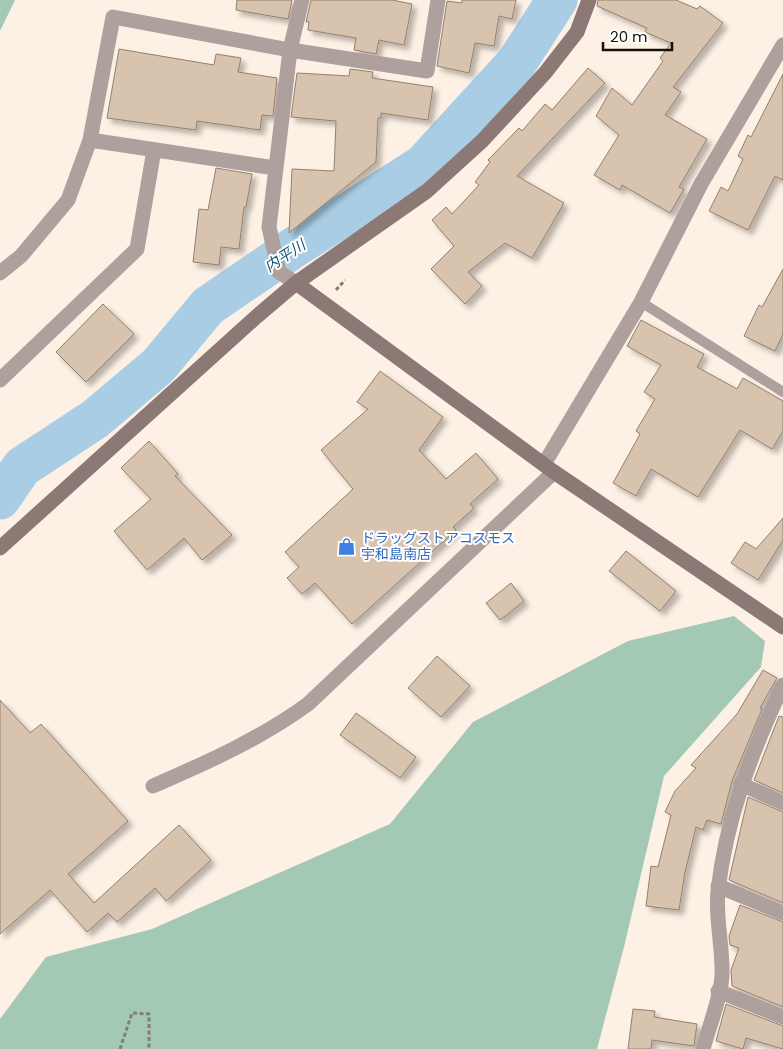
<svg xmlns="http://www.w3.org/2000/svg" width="783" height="1049" viewBox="0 0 783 1049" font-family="Poppins,'Noto Sans JP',sans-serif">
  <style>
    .forest { fill: #a3c9b5 }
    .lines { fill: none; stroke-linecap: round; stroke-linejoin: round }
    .river { stroke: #a9cde4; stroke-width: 41 }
    .building { fill: #d8c3af; stroke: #93806c; filter: url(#shadow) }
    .path { stroke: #857c72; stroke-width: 3; stroke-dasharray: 4 2.5; stroke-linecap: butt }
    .lane { stroke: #aea09d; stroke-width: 10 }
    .street { stroke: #aea09d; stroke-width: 15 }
    .secondary { stroke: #8c7875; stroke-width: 15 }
    .labels { text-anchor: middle; stroke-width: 4; stroke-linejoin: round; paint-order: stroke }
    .shop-label { font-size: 14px; fill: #366cbe; stroke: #fff; text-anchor: start }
    .water-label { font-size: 15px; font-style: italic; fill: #175574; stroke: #fff }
  </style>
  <defs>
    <filter id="shadow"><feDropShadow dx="4.5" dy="4.5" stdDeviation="2.5" flood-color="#0004"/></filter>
  </defs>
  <rect width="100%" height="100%" fill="#fdf0e4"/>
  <path class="forest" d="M0,0H15L0,31Z
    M734,616L765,641L761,667L664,776L624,947L597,1049H0V1019L46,957L152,929L390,824L473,722L628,641Z"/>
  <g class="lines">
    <path class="river" d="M0,499L22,467L95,419L158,366L208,306L293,248L423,165L517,62L557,0"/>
  </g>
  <path class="building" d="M237,0H292L288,19L236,10Z
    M311,0H392L412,4L404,45L379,40L376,54L354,50L356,38L308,30L309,22H306Z
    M462,0H516L512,19L499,16L494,46L475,43L469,73L437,66L447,1L462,3Z
    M598,0H676L697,9L700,6L723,23L673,87L681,92L665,115L707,139L679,187L684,189L670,213L622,185L620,190L594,175L619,135L596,116L612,88L632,105L663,61L660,58L671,43L645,32L647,28L597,6Z
    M119,49L214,65L216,54L241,58L238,72L277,78L273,116L262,115L260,130L197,121L196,130L107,118Z
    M588,68L605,83L517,176L564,203L532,258L505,243L468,272L482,286L465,304L431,269L454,246L432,220L446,207L452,214L479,185L475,182L490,162L488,160L519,128L522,131L545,104L552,110Z
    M350,69L373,72L372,78L433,87L428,120L381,113V118H378L376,162L289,233L292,169L334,171L336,121L291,117L297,73L349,76Z
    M783,74V180L775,176L748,230L709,211L721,187L728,191L743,159L738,156L748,135L751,137Z
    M216,168L252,174L246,207H244L239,249L221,247L219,265L193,262L199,209L208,210Z
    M783,269V334L775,351L744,336L759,305L762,307Z
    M103,304L134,334L86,382L56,352Z
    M641,320L704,354L697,367L737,389L743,378L783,401V431L772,449L740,430L698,497L651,469L636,496L613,483L640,434L636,431L655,399L644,392L661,365L627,346Z
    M380,371L443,417L419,450L446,479L476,453L498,479L470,504L474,508L453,527L456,530L352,624L315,583L302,594L287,578L299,567L285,552L353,489L321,450L368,409L357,402Z
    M149,441L178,474L175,476L232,535L202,560L184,538L147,570L114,531L151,499L121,468Z
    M783,518V540L758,580L731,563L745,542L756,549Z
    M626,551L676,591L660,611L609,571Z
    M511,583L524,601L500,620L486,603Z
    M437,656L470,686L441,717L408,688Z
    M763,670L777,678L760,708L762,709L732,781L721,824L707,820L703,830L696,827L685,872L679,910L646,906L651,866L658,867L671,815L665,812L675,791L696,768L691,765L737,714Z
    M0,700L30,733L41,724L128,821L68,874L94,903L179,825L211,860L166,901L155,888L117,922L108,913L87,932L50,890L0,934Z
    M356,713L416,757L400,778L340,735Z
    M779,716L783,717V793L754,780Z
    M748,797L783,812V903L729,880Z
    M740,905L783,922V1007L732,986L731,970L739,948L730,945L729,936Z
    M726,1004L783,1026V1049L746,1038L743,1049L716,1041Z
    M633,1009L655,1011L654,1017L697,1024L694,1046L652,1040L651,1049H628Z"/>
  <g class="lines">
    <path class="path" d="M336,290L345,280
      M120,1049L132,1013L149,1014V1049"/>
    <path class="lane" d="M641,302L783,392"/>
    <path class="street" d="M90,140L275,168
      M0,273L21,256L68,200L90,140L113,17L290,50L427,71L438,0
      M296,283L279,272L269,227L290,50L302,0
      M0,380L137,249L154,150
      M544,464L641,302L701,184L783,45
      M741,784L783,803
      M153,786C208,762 260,739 308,704L554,472
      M718,886L783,913
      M718,991L783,1017
      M703,1049C709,1027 721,997 722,975C723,948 715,915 718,891C726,818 752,751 783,685"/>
    <path class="secondary" d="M296,283L554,472L783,627
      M0,548L256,317L296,283L427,191L482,141L545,73L577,32L589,0"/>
  </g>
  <defs>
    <symbol id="shop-bare" viewBox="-9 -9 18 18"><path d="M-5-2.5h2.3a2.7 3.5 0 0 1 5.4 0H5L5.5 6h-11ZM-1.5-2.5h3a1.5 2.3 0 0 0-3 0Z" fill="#3f7fe0" stroke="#fff" stroke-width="2.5" paint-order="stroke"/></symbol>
  </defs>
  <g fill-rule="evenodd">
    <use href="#shop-bare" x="334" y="534" width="25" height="25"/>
  </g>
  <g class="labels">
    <g class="shop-label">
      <text x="361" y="543">ドラッグストアコスモス<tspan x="361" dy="16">宇和島南店</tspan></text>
    </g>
    <g class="water-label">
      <text transform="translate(285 256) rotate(-33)" y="5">内平川</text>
    </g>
  </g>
  <path d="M603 42v8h69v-8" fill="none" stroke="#18110a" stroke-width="2.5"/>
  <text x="610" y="42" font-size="15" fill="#18110a" stroke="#ffffff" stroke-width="4" paint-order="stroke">20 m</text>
</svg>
